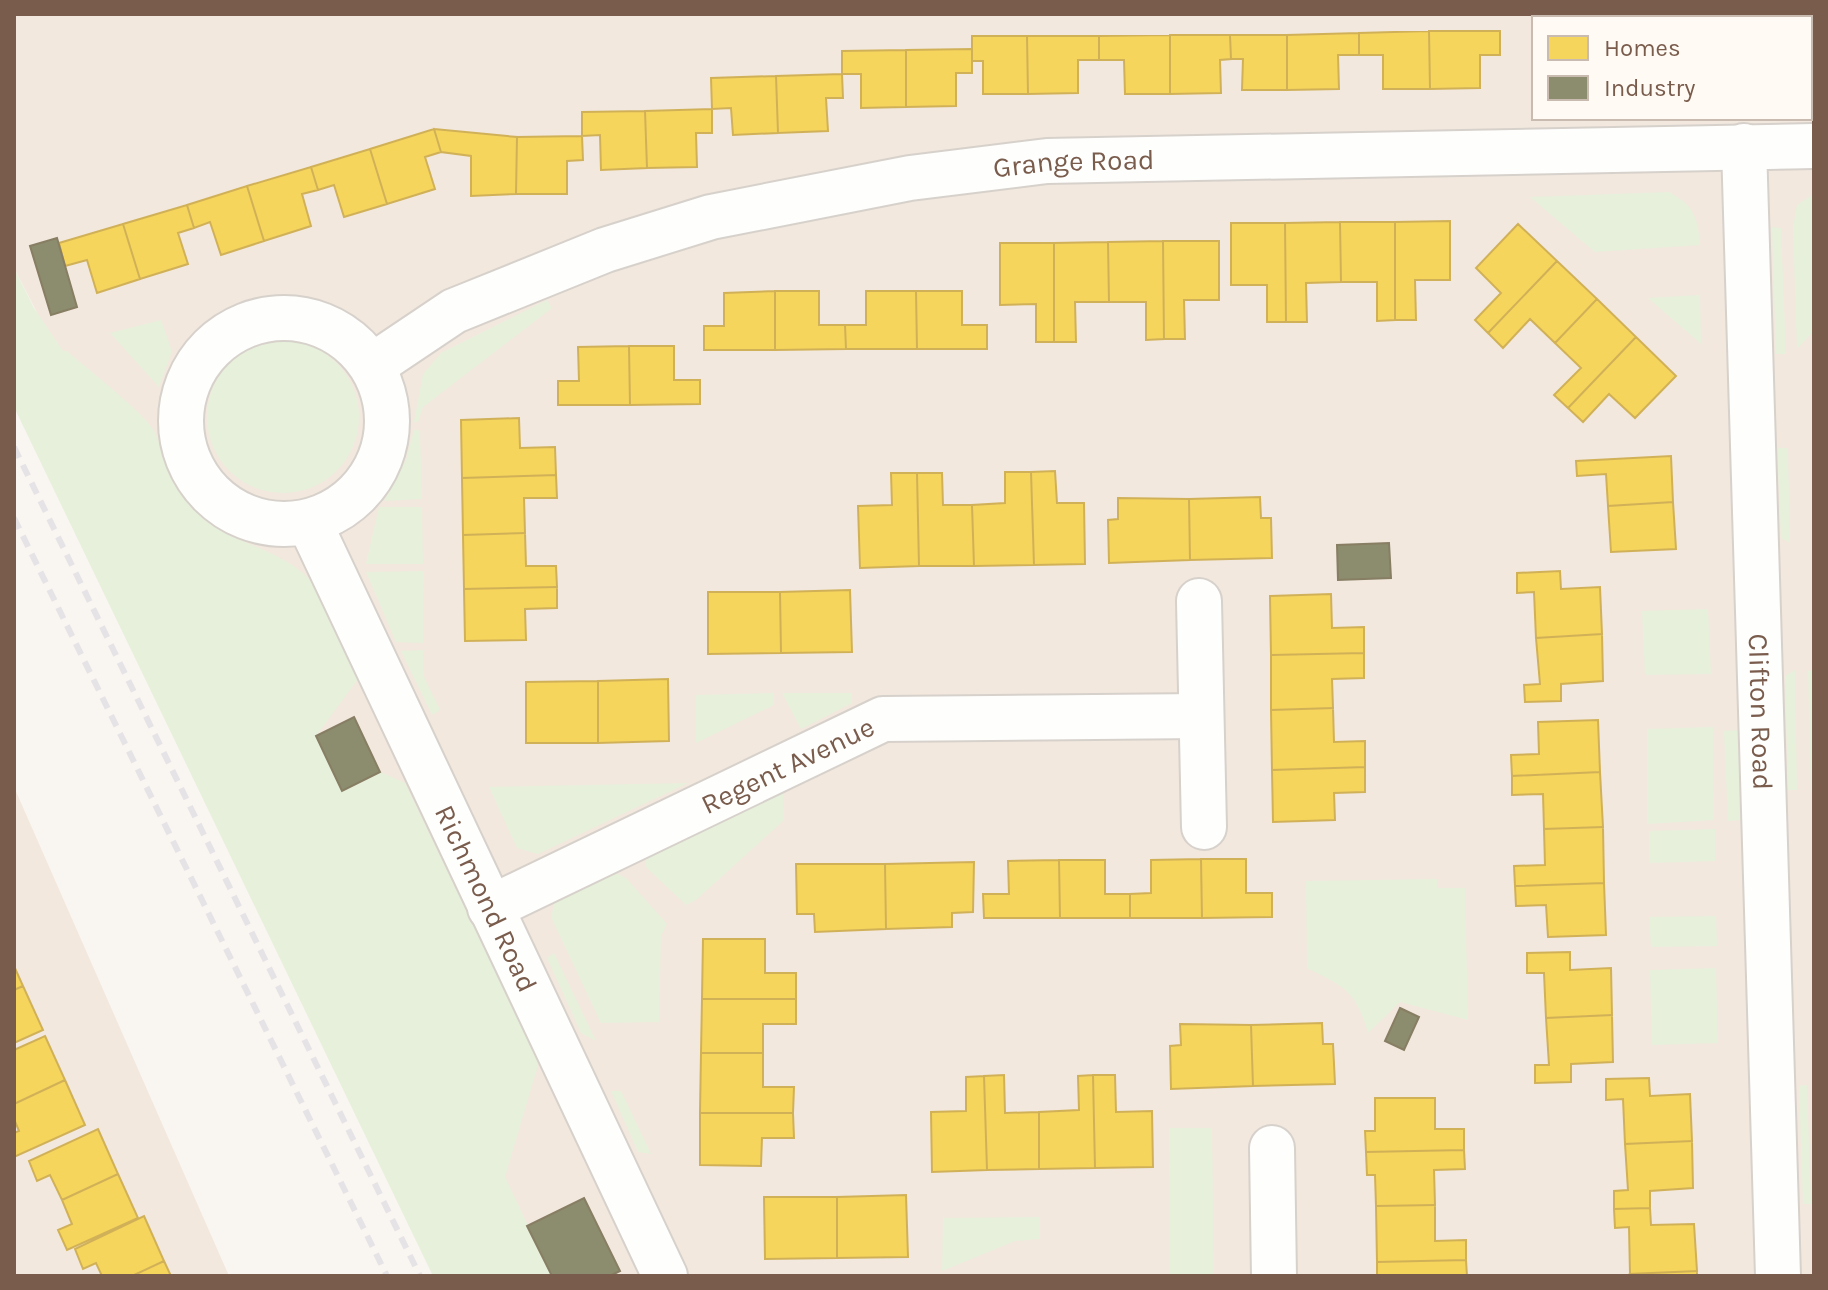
<svg xmlns="http://www.w3.org/2000/svg" width="1828" height="1290" viewBox="0 0 1828 1290" font-family="Karla,sans-serif">
  <style>
    .residential { fill: #f2e8de; fill-rule: evenodd }
    .green { fill: #e7f0db }
    .homes { fill: #f6d55c; stroke: #d1b158; stroke-width: 2 }
    .industry { fill: #8c8c6e; stroke: #877e64; stroke-width: 2 }
    .lines { fill: none; stroke-linecap: round; stroke-linejoin: round }
    .minor-casing { stroke: #d7d1cb; stroke-width: 48 }
    .minor { stroke: #fefefd; stroke-width: 44 }
    .rail { stroke: #e6e3e7; stroke-width: 6; stroke-dasharray: 12 8; stroke-linecap: butt }
    .labels { text-anchor: middle; stroke-width: 8; stroke-linejoin: round; paint-order: stroke }
    .street-label { font-size: 28px; fill: #7a5c4d; stroke: #fffaf3 }
  </style>
  <rect width="100%" height="100%" fill="#f9f5f0"/>
  <path class="residential" d="M14,14H1814V1276H534L14,268ZM1534,18H1810V118H1534Z
    M14,787L229,1276H14Z"/>
  <path class="green" d="M1605,14H1814V102H1810V18H1605Z
    M1669,192C1694,205 1698,218 1700,245L1595,252L1530,197Z
    M1814,194V331L1797,349L1793,227L1797,205Z
    M1772,227L1781,228L1786,354H1776Z
    M14,268L34,308L63,351H67C84,366 144,413 153,429C165,453 170,479 187,501C217,542 269,543 305,575C331,599 344,647 358,679L316,736L342,791L380,772L405,783L539,1062L505,1177L552,1276H433L14,407Z
    M1700,295L1701,344L1648,298Z
    M547,300L552,308L423,407L418,422H414L423,374L441,353Z
    M161,320L172,351L159,387L110,333Z
    M207 417a76 76 0 1 1 152 0a76 76 0 1 1-152 0Z
    M414,430H420L422,499L384,501L406,460Z
    M1777,448H1788L1790,543L1781,538Z
    M379,507H422L423,564H366Z
    M424,571L423,643L396,642L366,572Z
    M1708,609L1711,674L1645,675L1642,611Z
    M423,650L424,677L440,710L432,715L401,651Z
    M1795,670L1797,790H1788L1785,676Z
    M1814,670V792L1811,793L1808,671Z
    M774,693V705L696,743V695Z
    M782,693H852V703L801,729Z
    M1713,727L1714,820L1647,824V729Z
    M1739,730L1742,820L1728,821L1724,731Z
    M688,783L538,854L517,848L489,787Z
    M783,787L784,820L696,900L686,905L646,867V855Z
    M1715,829V861L1649,863V831Z
    M609,870L626,878L667,924L661,936L659,1022L601,1023L551,917L555,901Z
    M1437,879V888H1465L1468,1020L1400,1002L1368,1033C1356,991 1345,987 1307,968L1306,881Z
    M1716,916L1717,946L1651,947L1649,917Z
    M554,953L596,1041L581,1033L547,958Z
    M1716,968L1718,1043L1652,1045L1650,970Z
    M1807,1085L1811,1204H1803L1799,1086Z
    M611,1091H621L651,1154L638,1152Z
    M1169,1128H1212L1214,1275H1170Z
    M1040,1217V1239L1015,1241L942,1271L943,1218Z"/>
  <path class="homes" d="M1429,31L1430,89H1383V55H1359V33Z
    M1429,31H1500V55H1480V88L1430,89Z
    M1359,33V55H1338L1339,89L1287,90V35Z
    M1170,35V94H1125L1124,60H1099V36Z
    M1170,35H1230L1231,59L1220,60L1221,93L1170,94Z
    M1230,35H1287V90H1242L1243,59H1231Z
    M972,36H1027L1028,94H983V61H972Z
    M1027,36H1099V60H1078V93L1028,94Z
    M972,49V73H956V106L906,107V50Z
    M906,50V107L861,108V74H842V51Z
    M842,74L843,98H826L828,131L778,133L776,76Z
    M776,76L778,133L733,135L731,108L712,109L711,78Z
    M712,109V133H696L697,167L647,168L645,111Z
    M645,111L647,168L601,170L600,135L582,136V112Z
    M434,129L441,152L425,157L435,189L387,204L370,149Z
    M434,129L517,137L516,194L471,196V156L441,152Z
    M582,136L583,160L567,161V194H516L517,137Z
    M370,149L387,204L344,217L334,185L318,190L311,167Z
    M311,167L318,190L302,194L311,226L264,241L247,186Z
    M247,186L264,241L221,255L210,222L194,228L187,205Z
    M187,205L194,228L178,233L188,264L140,279L123,224Z
    M1450,221V280H1415L1416,320H1395V222Z
    M1340,222H1395V320L1377,321V282H1341Z
    M1340,222L1341,282L1306,283L1307,322H1286L1285,223Z
    M1231,223H1285L1286,322H1267V285H1231Z
    M123,224L140,279L97,293L87,260L65,266L59,243Z
    M1518,224L1557,261L1488,333L1475,320L1501,293L1476,268Z
    M1163,241H1219V300H1184L1185,339H1164Z
    M1163,241L1164,339L1146,340V302H1109L1108,242Z
    M1108,242L1109,302H1075L1076,342H1054V243Z
    M1000,243H1054V342H1036V304L1000,305Z
    M1557,261L1597,299L1555,343L1530,319L1503,348L1488,333Z
    M775,291H819V325H845L846,349L775,350Z
    M775,291V350H704V326H724V293Z
    M866,291H916L917,349H846L845,325H866Z
    M916,291H962V325H987V349H917Z
    M1597,299L1636,337L1568,408L1554,395L1581,368L1555,343Z
    M1636,337L1676,376L1635,418L1609,394L1583,422L1568,408Z
    M629,346H674V380H700V404L630,405Z
    M629,346L630,405H558V381H579L578,347Z
    M519,418L520,448L555,447L556,475L462,478L461,420Z
    M1671,456L1673,502L1608,506L1606,474L1577,476L1576,461Z
    M1055,471L1057,503H1084L1085,564L1034,565L1031,472Z
    M1005,472H1031L1034,565L974,566L972,505L1005,503Z
    M891,473H917L919,566L860,568L858,506L892,505Z
    M917,473H942L943,505H972L974,566H919Z
    M556,475L557,498H524L525,533L463,535L462,478Z
    M1260,497L1261,518H1271L1272,558L1190,560L1189,499Z
    M1118,498L1189,499L1190,560L1109,563L1108,520L1118,519Z
    M1673,502L1676,549L1611,552L1608,506Z
    M525,533L526,566H556L557,587L464,589L463,535Z
    M1560,571L1561,589L1600,587L1602,634L1536,638L1534,592L1517,593V573Z
    M557,587V608L525,609L526,640L465,641L464,589Z
    M850,590L852,652L781,653L780,592Z
    M708,592H780L781,653L708,654Z
    M1331,594L1332,628L1364,627V653L1271,655L1270,596Z
    M1602,634L1603,681L1561,684V701L1525,702L1524,685L1540,684L1536,638Z
    M1364,653V678L1332,679L1333,708L1271,710V655Z
    M668,679L669,741L598,743V681Z
    M598,681V743H526V682Z
    M1333,708L1334,742L1365,741V767L1272,770L1271,710Z
    M1598,720L1600,772L1512,776L1511,755L1539,754L1538,722Z
    M1365,767V792L1334,793L1335,820L1273,822L1272,770Z
    M1600,772L1603,827L1544,829L1543,794L1512,795V776Z
    M1603,827L1604,883L1515,886L1514,866L1545,865L1544,829Z
    M1201,859H1246V893H1272V917L1202,918Z
    M1201,859L1202,918H1130V894L1151,893V860Z
    M1059,860L1060,918H984L983,894H1009L1008,861Z
    M1059,860H1105V894H1130V918H1060Z
    M974,862L973,912L952,913V927L886,929L885,864Z
    M796,864H885L886,929L815,932L814,914H797Z
    M1604,883L1606,935L1548,937L1546,905L1516,906L1515,886Z
    M703,939H765V973H796V999H702Z
    M1570,952V970L1611,968L1612,1015L1546,1018L1544,973H1527V953Z
    M14,966L23,986L14,990Z
    M23,986L43,1030L14,1043V990Z
    M702,999H796V1024H763V1053H701Z
    M1612,1015L1613,1062L1571,1064V1082L1535,1083V1065H1549L1546,1018Z
    M1322,1023L1323,1044H1333L1335,1084L1253,1086L1251,1025Z
    M1180,1024L1251,1025L1253,1086L1171,1089L1170,1046L1181,1045Z
    M45,1036L65,1080L14,1104V1050Z
    M701,1053H763V1087H794L793,1113H700Z
    M1004,1075L1005,1113L1039,1112V1169L987,1170L984,1076Z
    M1093,1075L1095,1168L1039,1169V1112L1079,1110L1078,1076Z
    M1093,1075H1115L1116,1112L1152,1111L1153,1167L1095,1168Z
    M984,1076L987,1170L932,1172L931,1112L966,1111V1077Z
    M1649,1078L1650,1096L1690,1094L1692,1141L1625,1144L1623,1099L1606,1100V1079Z
    M65,1080L85,1125L14,1157V1133L19,1131L14,1119V1104Z
    M1375,1098H1435V1129H1464V1150L1366,1152L1365,1131H1375Z
    M700,1113H793L794,1138H762L761,1166L700,1165Z
    M98,1129L118,1174L62,1200L50,1175L37,1181L29,1161Z
    M1692,1141L1693,1188L1650,1191V1208L1614,1209V1191L1628,1190L1625,1144Z
    M1464,1150L1465,1169L1434,1170L1435,1205L1376,1206L1375,1175H1367L1366,1152Z
    M118,1174L138,1218L67,1250L58,1230L72,1224L62,1200Z
    M906,1195L908,1257L837,1258V1197Z
    M764,1197H837V1258L765,1259Z
    M1435,1205V1241L1466,1240V1260L1377,1262L1376,1206Z
    M1650,1208L1651,1225L1694,1224L1697,1271L1630,1274L1629,1227L1615,1228L1614,1209Z
    M144,1216L164,1261L132,1276H102L96,1263L83,1269L75,1249Z
    M1466,1260L1467,1276H1377V1262Z
    M164,1261L171,1276H132Z
    M1697,1271V1276H1631L1630,1274Z"/>
  <path class="industry" d="M57,238L77,307L51,315L30,246Z
    M1389,543L1391,578L1338,580L1337,545Z
    M354,717L380,772L342,791L316,736Z
    M1400,1008L1419,1017L1404,1050L1385,1041Z
    M584,1198L620,1271L610,1276H552L527,1226Z"/>
  <g class="lines">
    <defs>
      <g id="minor">
        <path d="M1561,18V14"/>
        <path id="s1" d="M1744,146L1778,1276"/>
        <circle cx="284" cy="421" r="103"/>
        <path id="s2" d="M372,366L454,311L605,250L711,217L910,178L1047,161L1814,146"/>
        <path id="s3" d="M309,522L665,1276"/>
        <path d="M1199,601L1204,827"/>
        <path id="s4" d="M490,908L883,719L1201,716"/>
        <path d="M1272,1148L1274,1276"/>
      </g>
    </defs>
    <use href="#minor" class="minor-casing"/>
    <use href="#minor" class="minor"/>
    <path class="rail" d="M14,447L420,1276
      M14,518L387,1276"/>
  </g>
  <g class="labels">
    <g class="street-label">
      <text dy="10" stroke="none"><textPath href="#s2" startOffset="740">Grange Road</textPath></text>
      <text dy="10" stroke="none"><textPath href="#s1" startOffset="566">Clifton Road</textPath></text>
      <text dy="10" stroke="none"><textPath href="#s4" startOffset="330">Regent Avenue</textPath></text>
      <text dy="10" stroke="none"><textPath href="#s3" startOffset="416">Richmond Road</textPath></text>
    </g>
  </g>
  <rect width="1828" height="1290" fill="none" stroke="#7a5c4d" stroke-width="32"/>
  <rect x="1532" y="16" width="280" height="104" fill="#fffaf3" stroke="#cabbb1" stroke-width="2"/>
  <rect x="1548" y="36" width="40" height="24" fill="#f6d55c" stroke="#cabbb1" stroke-width="2"/>
  <text x="1604" y="56" font-size="24" fill="#7a5c4d">Homes</text>
  <rect x="1548" y="76" width="40" height="24" fill="#8c8c6e" stroke="#cabbb1" stroke-width="2"/>
  <text x="1604" y="96" font-size="24" fill="#7a5c4d">Industry</text>
</svg>
